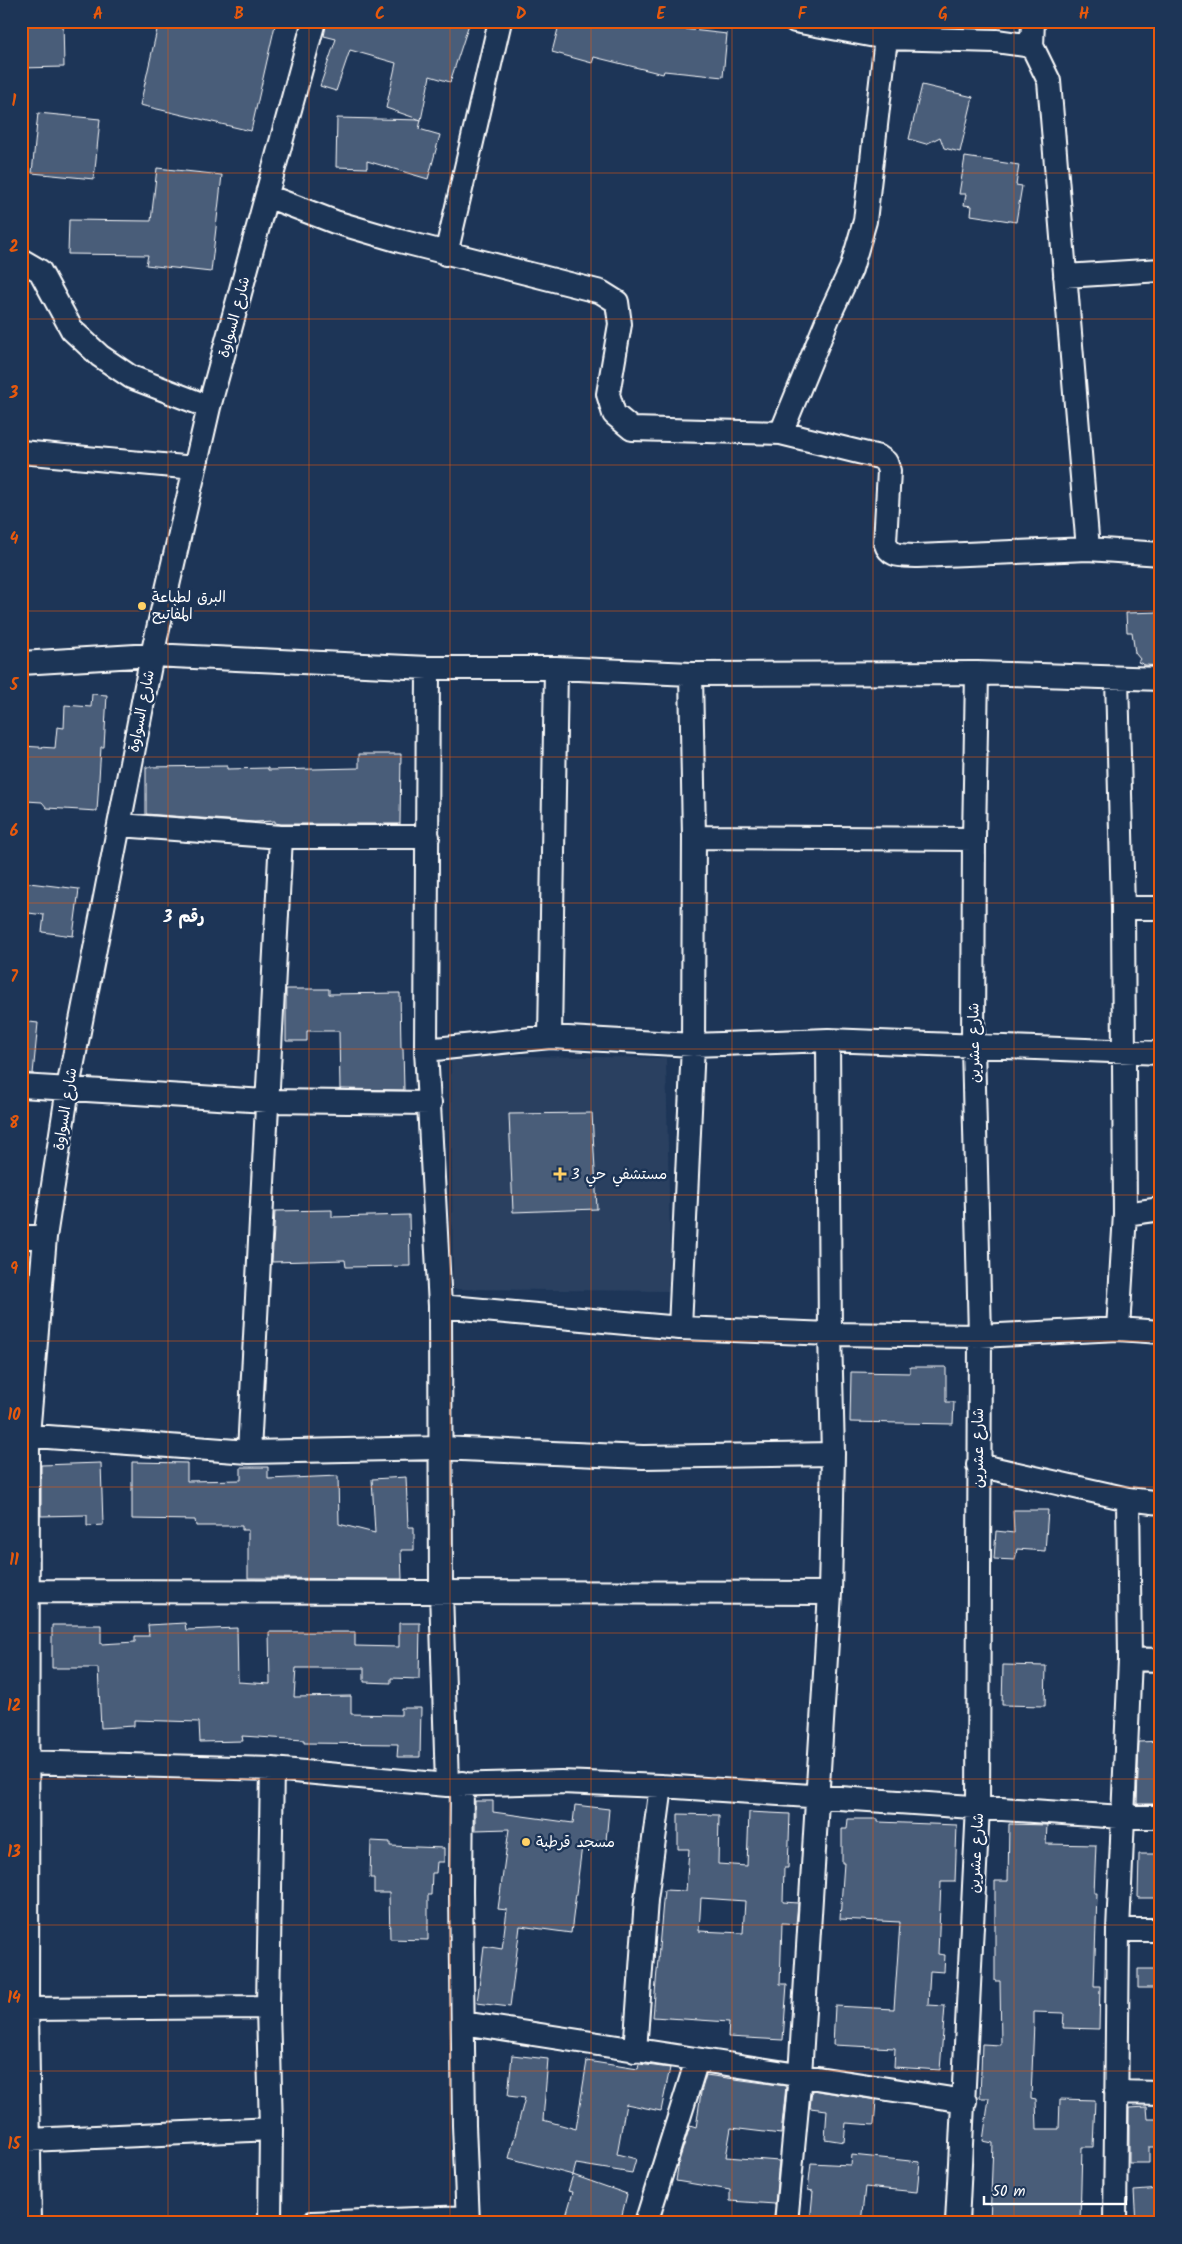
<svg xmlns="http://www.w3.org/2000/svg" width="1182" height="2244" viewBox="0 0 1182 2244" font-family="Kalam,'Playpen Sans Arabic',sans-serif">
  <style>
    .built { fill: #2a4161 }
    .building { fill: #4a5d79; stroke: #fff; fill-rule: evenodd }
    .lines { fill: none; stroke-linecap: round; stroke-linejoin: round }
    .minor-casing { stroke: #fff; stroke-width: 26 }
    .minor { stroke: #1d3557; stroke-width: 22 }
    .grid { fill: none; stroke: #e8590c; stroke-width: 1; stroke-opacity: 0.55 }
    .poi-dot { fill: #ffd166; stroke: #1d3557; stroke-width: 2 }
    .labels { text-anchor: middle; stroke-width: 5; stroke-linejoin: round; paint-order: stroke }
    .street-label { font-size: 15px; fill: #fff; stroke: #1d3557 }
    .poi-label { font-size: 15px; fill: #fff; stroke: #1d3557; text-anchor: start }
    .neighbourhood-label { font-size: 16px; font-weight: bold; fill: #fff; stroke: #1d3557 }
    .neatline { fill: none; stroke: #e8590c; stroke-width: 2 }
    .grid-label { font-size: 16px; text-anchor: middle; font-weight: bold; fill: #e8590c }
  </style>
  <rect width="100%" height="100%" fill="#1d3557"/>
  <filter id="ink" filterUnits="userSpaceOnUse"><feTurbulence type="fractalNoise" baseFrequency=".02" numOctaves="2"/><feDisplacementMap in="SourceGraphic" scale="10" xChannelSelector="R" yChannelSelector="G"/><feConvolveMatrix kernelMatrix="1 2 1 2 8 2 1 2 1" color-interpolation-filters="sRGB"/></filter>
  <g filter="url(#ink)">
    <path class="built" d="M451,1055L666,1058L671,1291L453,1289Z"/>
    <path class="building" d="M21,21H63L64,67L21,68Z
      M159,21H276L251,131L140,105Z
      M327,21H470L450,82L430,76L421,120L386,108L396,63L350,50L336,91L320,86L336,39L324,36Z
      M560,21H620L656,30L659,21H676L674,28L727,34L723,77L664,71L663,74L594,57L592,63L552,52Z
      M922,85L973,97L960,152L944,148L940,137L926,144L909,139Z
      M38,113L100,119L94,179L32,173Z
      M337,118L421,120L419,129L440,135L428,179L367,161V168L336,167Z
      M965,157L1019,165L1016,185L1022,186L1016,222L971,215L972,206L964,205L966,194H959Z
      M157,168L222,175L211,272L146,265L148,255L68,254L69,220L151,221Z
      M1161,612V666L1145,665L1138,662L1140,659L1135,653L1132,632H1127L1126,613Z
      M92,694L107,695L104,747H101L97,811L47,808L42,802L26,801L28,767L21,771V746L55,748L57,727L64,728L65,705L91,707Z
      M359,754H401L400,824H281L275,823V821L254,822L146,814V767L227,766V769L268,768V770L359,768Z
      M21,882L79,889L73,936L42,932L44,915L21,912Z
      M286,989H329V994L400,993L401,1048H403L404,1090L340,1089L339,1031H307V1041H286Z
      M21,1021L38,1023L33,1074L21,1073Z
      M592,1113L597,1209L513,1212L509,1114Z
      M332,1210V1217L409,1215L410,1266L346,1267L345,1260L272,1262L275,1211Z
      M910,1367H946V1402H954L953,1424L850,1422L851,1372L910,1373Z
      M132,1462L187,1463V1481L241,1480V1467H268V1479L338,1476L339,1524L375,1533L372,1479L406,1477L408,1527H414V1550H401L402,1579L248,1578V1530H242V1526H196L195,1520L132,1519Z
      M101,1463L103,1525L87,1526V1515L41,1516V1465Z
      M1013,1510H1048L1045,1551L1017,1549L1015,1560L994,1559L996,1531L1014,1533Z
      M185,1623L186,1630L237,1628L238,1682L270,1684L269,1632H355V1646L399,1647V1623H420L419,1679L391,1678V1683L364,1682V1668H296L294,1697L351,1696V1714L401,1715V1708H421L420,1757H397L398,1744L304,1743V1740L242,1736L243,1741L200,1742L199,1722L134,1720V1726L101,1728L98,1668H52V1625H101V1644L135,1642V1636H149L148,1625Z
      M1003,1665L1046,1666L1045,1706L1002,1705Z
      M1161,1741V1804H1137L1139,1742Z
      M475,1801H493V1812L573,1823L575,1805L609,1809L606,1841H597L594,1844L582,1846L571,1933L520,1926L510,2007L477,2003L484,1946L502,1949L507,1910L498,1909L509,1829L475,1830Z
      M749,1812L790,1814L788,1868H784L783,1902L798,1903L796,1924L782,1923L780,1984H787L783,2040L728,2037L729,2022L653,2017L664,1890L686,1891L689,1849H678V1814L719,1815L718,1864L747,1866ZM701,1898L745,1901L743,1933L699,1931Z
      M848,1819H878V1822L957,1825L955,1882H941L938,1954L945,1955L944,1972L930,1971L928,2005L945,2006L940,2070L894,2067L895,2048L833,2045L835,2006L894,2009L898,1952L900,1922L840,1919L844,1863H842V1829H847Z
      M1009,1824L1047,1825L1046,1844L1096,1845L1094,1893H1097L1094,1986H1100L1099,2029L1063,2028L1064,2013L1034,2012V2022L1031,2098L1036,2099L1037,2129H1059L1060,2099L1095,2100L1093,2147H1082L1080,2223H990L993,2143L983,2141L989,2098H980L982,2044L1001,2045L1000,1981H995V1881H1008Z
      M371,1841L390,1842V1846L444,1848V1862H437L436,1873H432L431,1895H428V1940L390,1939L389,1893H374V1878H370Z
      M1139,1854H1161V1898H1138Z
      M1138,1969H1161V1988H1138Z
      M512,2055L548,2059L543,2120L576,2129L587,2061L638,2069L639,2064L670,2068L661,2111L626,2104L617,2154L636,2159L632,2173L576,2164L573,2175L509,2158L525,2098L508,2096Z
      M706,2075L786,2086L781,2134L731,2128L726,2157L779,2161L775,2204L730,2201V2190L676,2181L679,2161L690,2126L696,2128L701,2092Z
      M812,2090L876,2100L874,2125L846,2123L844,2142L825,2139L827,2110L810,2108Z
      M1147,2107L1148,2119H1161V2147H1149V2163H1129V2108Z
      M852,2155L920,2162L917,2192L865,2187L861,2223H810L813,2191L808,2190L811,2163L851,2165Z
      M573,2175L627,2194L620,2223H564L573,2192L568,2191Z
      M1161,2189V2223H1136L1134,2191Z"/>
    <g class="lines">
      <defs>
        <path id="minor" d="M795,21L886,38L996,41L1032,46
          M1033,21L1032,46L1049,81L1088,549L1161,554
          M267,196L335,222L400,241L601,292L617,302L620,324L608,394L614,414L632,429L781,433L879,457L886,462L889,471L885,542C890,558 902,555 917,556L1088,549
          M446,254L500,21
          M21,260L40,271L72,330L100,356L131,377L209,407
          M1065,276L1161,270
          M781,433L829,316L851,269L865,221L886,38
          M21,452L195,468
          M21,663L152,655L428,668H556L691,674L977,673L1161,679
          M428,668L426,1050L440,1306L441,1591L447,1785
          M1117,679L1123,908L1125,1214L1118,1329
          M120,825L281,837H428
          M694,837L974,839
          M1123,908H1161
          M550,1037L556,668
          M426,1050L550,1037L693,1045L828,1040L1161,1053
          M21,1086L267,1101L430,1103
          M1125,1214L1161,1209
          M21,1237H45
          M440,1306L680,1328L830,1334L980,1336L1118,1329L1161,1332
          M680,1328L693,1045L694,837L691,674
          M21,1435L249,1452L440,1448L643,1457L833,1454
          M249,1452L281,837
          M978,1465L1128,1499L1161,1503
          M27,1591L830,1593
          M1130,1659L1161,1660
          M21,1762L272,1769L447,1785L561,1782L661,1786L1122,1817H1161
          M462,1783L461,1891L464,2125L468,2223
          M1118,1930H1161
          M27,2009L268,2007
          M463,2023L965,2101
          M635,2051L646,1900L661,1786
          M1116,2092L1161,2093
          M29,2140L271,2129
          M30,2223L27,2009L28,1435L45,1237L68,1088L152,655L209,407L314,21
          M270,2223L271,2129L268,2007L272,1769
          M312,2223L468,2217
          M646,2223L697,2060
          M786,2223L800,2075L830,1593L833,1454L830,1334L828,1040
          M957,2223L978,1807L980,1336L973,1045L974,839L977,673
          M1115,2223L1118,1930L1130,1659L1128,1499"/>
      </defs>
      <use href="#minor" class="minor-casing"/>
      <use href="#minor" class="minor"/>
    </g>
  </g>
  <path class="grid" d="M168,21V2223M309,21V2223M450,21V2223M591,21V2223M732,21V2223M873,21V2223M1014,21V2223M21,173H1161M21,319H1161M21,465H1161M21,611H1161M21,757H1161M21,903H1161M21,1049H1161M21,1195H1161M21,1341H1161M21,1487H1161M21,1633H1161M21,1779H1161M21,1925H1161M21,2071H1161"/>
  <g class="poi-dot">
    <circle cx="142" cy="606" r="5"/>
    <path d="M557.5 1166.5h5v5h5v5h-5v5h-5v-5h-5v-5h5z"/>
    <circle cx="526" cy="1842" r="5"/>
  </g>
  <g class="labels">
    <g class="street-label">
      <text transform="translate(234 317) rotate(-75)" y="5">شارع السواوة</text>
      <text transform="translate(141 711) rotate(-79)" y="5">شارع السواوة</text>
      <text transform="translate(974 1043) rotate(-91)" y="5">شارع عشرين</text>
      <text transform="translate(65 1109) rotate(-81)" y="5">شارع السواوة</text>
      <text transform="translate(978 1448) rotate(-90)" y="5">شارع عشرين</text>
      <text transform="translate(976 1853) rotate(-87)" y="5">شارع عشرين</text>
    </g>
    <g class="poi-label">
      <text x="152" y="602">البرق لطباعة<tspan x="152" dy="17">المفاتيح</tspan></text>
      <text x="571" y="1179">مستشفي حي 3</text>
      <text x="536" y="1847">مسجد قرطبة</text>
    </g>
    <g class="neighbourhood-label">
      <text x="184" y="922">رقم 3</text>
    </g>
  </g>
  <rect width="1182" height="2244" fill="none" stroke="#1d3557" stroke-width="55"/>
  <path d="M984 2196v8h142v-8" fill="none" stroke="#ffffff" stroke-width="2.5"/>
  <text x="992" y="2196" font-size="15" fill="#ffffff" stroke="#1d3557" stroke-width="4" paint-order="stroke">50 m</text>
  <rect x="28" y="28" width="1126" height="2188" class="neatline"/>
  <g class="grid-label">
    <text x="98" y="19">A</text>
    <text x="239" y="19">B</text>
    <text x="380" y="19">C</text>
    <text x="521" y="19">D</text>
    <text x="661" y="19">E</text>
    <text x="802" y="19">F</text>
    <text x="943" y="19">G</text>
    <text x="1084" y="19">H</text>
    <text x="14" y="106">1</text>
    <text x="14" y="252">2</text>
    <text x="14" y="398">3</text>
    <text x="14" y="544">4</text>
    <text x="14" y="690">5</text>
    <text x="14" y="836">6</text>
    <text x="14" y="982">7</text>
    <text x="14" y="1128">8</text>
    <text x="14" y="1274">9</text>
    <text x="14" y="1420">10</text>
    <text x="14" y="1565">11</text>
    <text x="14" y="1711">12</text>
    <text x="14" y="1857">13</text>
    <text x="14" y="2003">14</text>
    <text x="14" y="2149">15</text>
  </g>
</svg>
